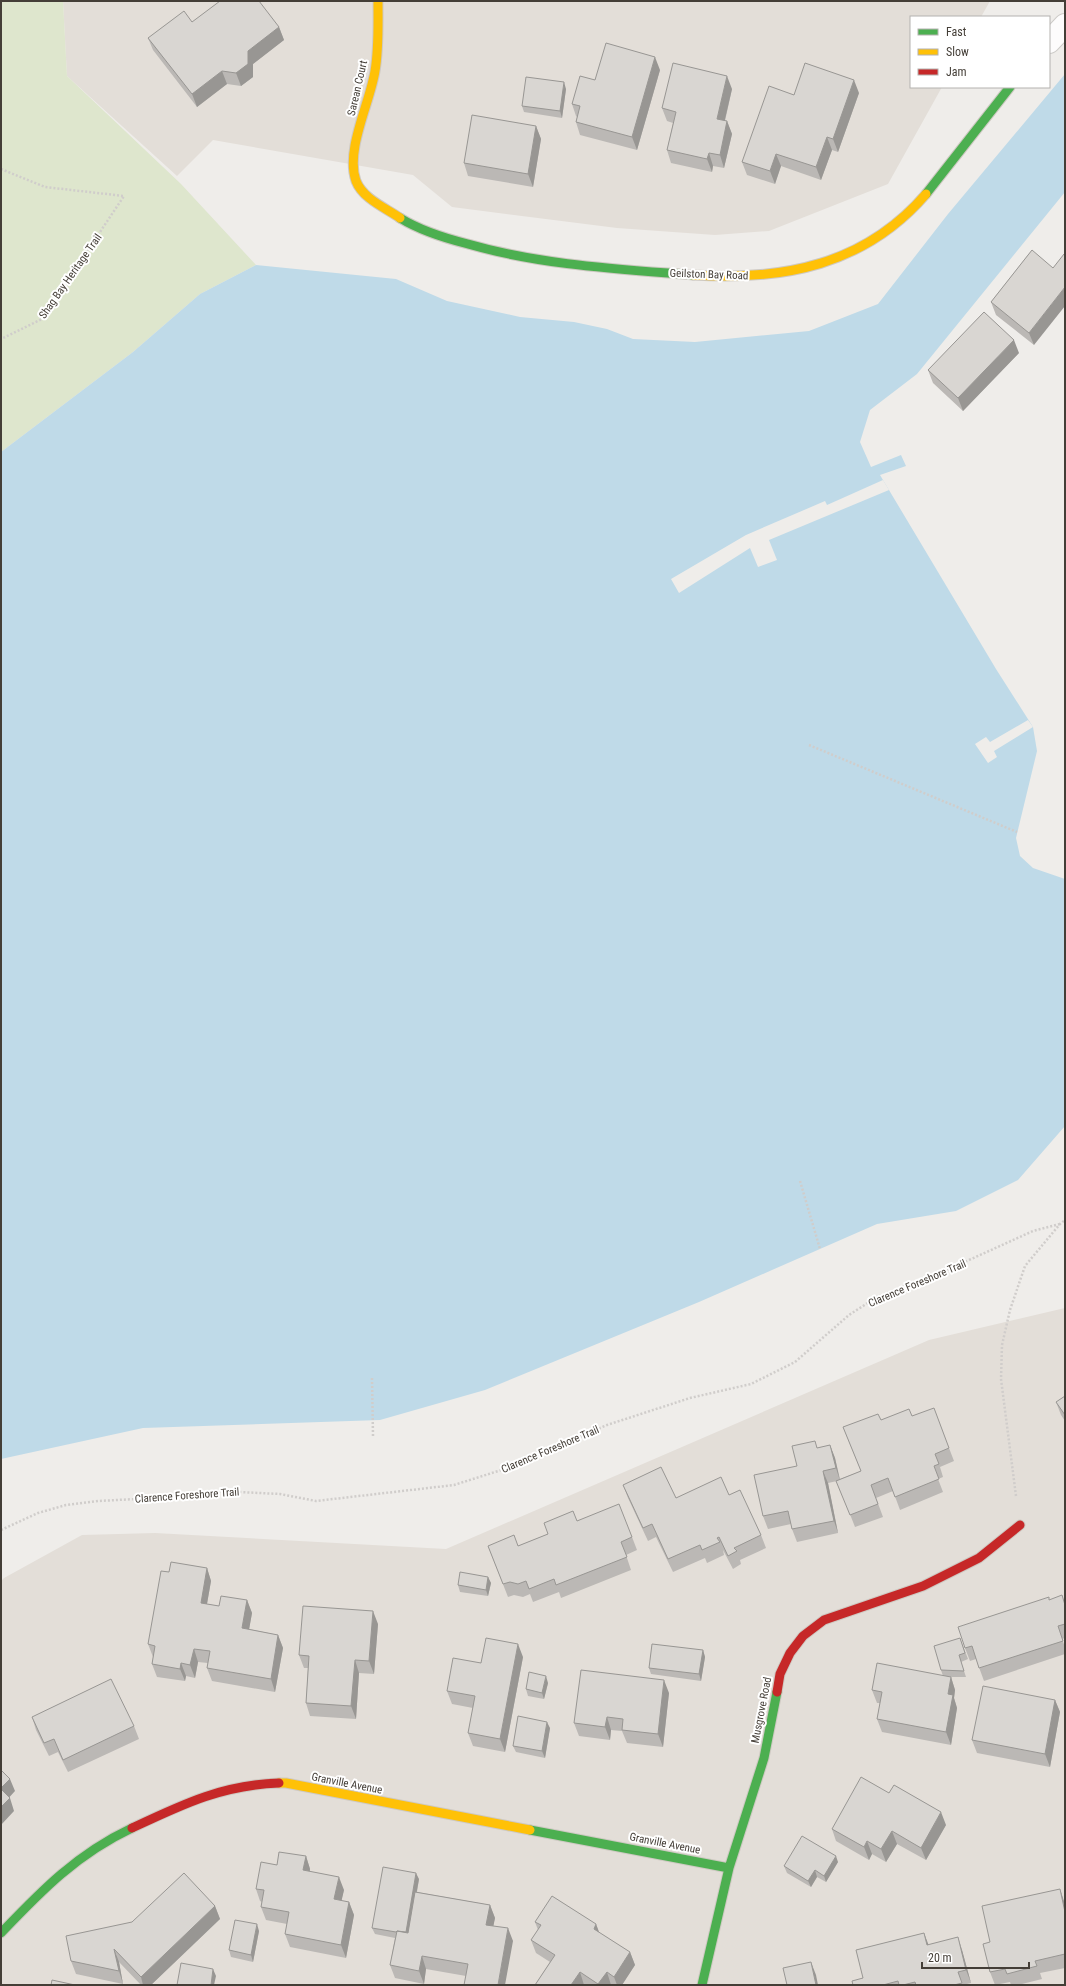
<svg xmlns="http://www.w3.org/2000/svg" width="1066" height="1986" viewBox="0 0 1066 1986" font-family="'Roboto Condensed',sans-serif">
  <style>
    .residential { fill: #e3ded8 }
    .green { fill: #dee6cd }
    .water { fill: #bfdae8 }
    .pier { fill: #efedea }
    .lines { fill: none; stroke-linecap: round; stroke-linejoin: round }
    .street-casing { stroke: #cdcbc8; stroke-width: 24 }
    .fast-casing { stroke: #cec9c2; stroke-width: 11 }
    .slow-casing { stroke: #cec9c2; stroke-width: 11 }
    .jam-casing { stroke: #cec9c2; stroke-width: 11 }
    .path { stroke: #d0cdcb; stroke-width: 2.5; stroke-dasharray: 2 2; stroke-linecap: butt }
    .street { stroke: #fdfcfc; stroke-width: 22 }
    .fast { stroke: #4caf50; stroke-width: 9 }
    .slow { stroke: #ffc107; stroke-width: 9 }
    .jam { stroke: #c62828; stroke-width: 9 }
    .wall { fill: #bbb8b5 }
    .shaded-wall { fill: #989693 }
    .building { fill: #d9d6d2; stroke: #989693 }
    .labels { text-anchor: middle; stroke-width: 4; stroke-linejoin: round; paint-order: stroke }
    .street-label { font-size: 11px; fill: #443e37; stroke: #fff }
  </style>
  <rect width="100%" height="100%" fill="#efedea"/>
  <path class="residential" d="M63,1H990L981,17H911V87H942L888,184L769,231L715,235L617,228L452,207L413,175L213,140L177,176L67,76Z
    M1065,1308V1985H1V1581L4,1578L82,1535L155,1533L446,1549L929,1340Z"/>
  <path class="green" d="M1,1H63L67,76L181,184L256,265L200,294L133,352L1,452Z"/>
  <path class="water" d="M1065,74V192L917,374L870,410L860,442L871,467L901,455L906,466L880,475L996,669L1033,727L1037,751L1016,838L1020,856L1033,868L1065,879V1126L1018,1180L956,1211L877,1224L699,1302L485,1390L380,1420L143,1428L1,1459V452L133,352L200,294L256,265L396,279L447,301L520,317L574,322L607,329L633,339L695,342L809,331L878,304L948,214Z"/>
  <path class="pier" d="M883,480L889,490L769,540L777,560L758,567L750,548L679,593L671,579L746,535L825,501L827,505Z
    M1028,720L1033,727L994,751L997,757L988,763L975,744L986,737L990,742Z"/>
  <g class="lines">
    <defs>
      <path id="street" d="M1049,42L1065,25"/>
      <path id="fast" d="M926,194L1010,87
        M400,218C421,231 444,238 468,244C541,265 618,269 693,275
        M530,1830L729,1868
        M1,1933C42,1890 77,1854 132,1828
        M702,1985L729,1868L764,1758L777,1692"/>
      <path id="slow" d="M378,1C378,24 379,48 375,71C370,103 345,150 356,181C363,199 386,208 400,218
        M693,275C783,281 865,265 926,194
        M279,1783H286L530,1830"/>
      <path id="jam" d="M777,1692L780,1674L790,1653L803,1636L824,1620L923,1586L979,1558L1020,1525
        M132,1828C183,1804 222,1785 279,1783"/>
    </defs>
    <use href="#street" class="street-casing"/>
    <use href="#fast" class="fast-casing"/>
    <use href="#slow" class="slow-casing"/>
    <use href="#jam" class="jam-casing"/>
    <path class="path" d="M1,169L45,187L124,196L42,319L1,339
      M809,745L1017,832
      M800,1181L820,1249
      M372,1378L373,1436
      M1016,1496L1001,1379L1002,1345L1010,1310L1025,1266L1060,1224L1065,1220
      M1,1530L38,1513L66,1505L98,1501L175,1497L219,1491L280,1494L316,1501L454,1485L514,1466L607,1425L690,1398L751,1384L795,1362L849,1315L877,1297L947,1270L1033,1231L1060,1224"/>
    <use href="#street" class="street"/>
    <use href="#fast" class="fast"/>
    <use href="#slow" class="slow"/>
    <use href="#jam" class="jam"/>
  </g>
  <path class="wall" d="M192,22L279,27L284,40L253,64V77L241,86L227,84L197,107L153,50L148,38Z
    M660,70L637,150L580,135L576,122L577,117L576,116L572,104L595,80Z
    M566,89L562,118L524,112L522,106Z
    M732,89L725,121H727L732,134L724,168L713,166L712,172L671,163L667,150L673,123L667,121L662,108Z
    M859,93L838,152L832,150L821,180L781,166L775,184L747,175L742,162L794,95Z
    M536,126L541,139L533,187L468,176L464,163Z
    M1032,250L1034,345L996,315L991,302Z
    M1019,353L963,411L933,383L928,370Z
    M1065,1396V1421L1061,1415L1056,1402Z
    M912,1416L949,1448L954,1461L940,1467L943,1477L938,1479L943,1492L900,1510L893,1491L876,1498L883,1517L855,1527L837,1481L828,1483L838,1533L797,1542L792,1529L791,1524L768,1529L763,1516L797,1466L818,1448L830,1445L835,1458L840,1479L861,1471L843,1427L881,1420Z
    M623,1485L676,1498L729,1495L761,1535L766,1548L740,1560L741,1564L733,1569L723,1550L724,1555L707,1563L705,1558L673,1572L656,1537L648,1541L628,1498Z
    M577,1521L632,1537L637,1550L626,1555L631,1570L561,1598L559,1592L533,1602L530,1594L523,1597L514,1595L508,1597L488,1546H518L548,1534Z
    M207,1568L211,1581L207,1604L219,1606L247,1600L252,1613L249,1629L278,1635L283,1648L275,1692L212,1681L207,1668L208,1663L198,1662L195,1678L186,1676L185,1681L157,1677L152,1664L153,1657L148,1644L169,1572Z
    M488,1577L491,1583L488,1596L460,1592L458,1585Z
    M1050,1600L1065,1604V1638L1062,1639L1065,1647V1654L984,1681L976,1659L970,1661L965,1648Z
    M378,1624L374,1674L359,1673L356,1719L310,1716L306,1703L308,1668H304L299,1655Z
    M960,1638L968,1659L961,1662L966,1677H951L955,1690L954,1698L957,1708L951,1745L882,1732L877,1719L880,1703H877L872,1690L943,1676L941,1670Z
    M703,1650L705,1657L701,1681L651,1674L649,1668Z
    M523,1657L505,1752L473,1746L468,1733L473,1708L452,1704L447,1691L481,1663Z
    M548,1683L544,1699L528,1696L526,1689Z
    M669,1693L663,1747L627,1743L622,1731L611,1730L610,1740L579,1736L574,1723Z
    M1055,1700L1060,1712L1050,1767L977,1753L972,1740Z
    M32,1717L134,1726L139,1739L68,1772L58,1752L49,1756L36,1730Z
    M550,1728L545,1758L516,1752L513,1746Z
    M946,1825L926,1860L897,1844L886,1862L872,1854L869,1860L836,1841L832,1829Z
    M306,1856L310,1869V1871L344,1890L341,1901L349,1902L354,1915L346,1958L290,1947L285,1934L287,1924L266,1920L261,1907L262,1902L260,1901L256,1889L277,1865Z
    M838,1862L826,1882L817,1877L811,1887L787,1873L784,1866Z
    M419,1879L417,1892L490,1905L495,1918L493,1926L513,1941L466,1976L426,1969L424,1984L395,1978L390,1965L395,1938L375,1934L372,1928Z
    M1064,1901L1065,1905V1968L1040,1973L1042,1979L1018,1985H1011L1010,1982L995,1985L990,1972V1942Z
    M215,1906L220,1919L151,1985H141L119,1962L123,1984L76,1974L71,1961Z
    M535,1922L596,1924L599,1933L630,1952L635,1965L622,1985H535L550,1962L536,1953L531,1940L538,1930Z
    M259,1931L253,1962L231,1957L229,1950Z
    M924,1933L928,1945L962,1950L971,1983L963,1985H853Z"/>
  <path class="shaded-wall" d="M279,27L284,40L253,64V77L241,86L236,73L248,51Z
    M655,57L660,70L637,150L632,137Z
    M222,71L227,84L197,107L192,94Z
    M727,76L732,89L722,132L717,119Z
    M854,80L859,93L838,152L833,139Z
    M564,82L566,89L562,118L560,111Z
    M727,121L732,134L724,168L720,155Z
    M536,126L541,139L533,187L528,174Z
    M827,137L832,150L821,180L816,167Z
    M709,153L713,166L712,172L707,159Z
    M776,154L781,166L775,184L770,171Z
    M1065,287V306L1034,345L1029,333Z
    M1014,340L1019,353L963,411L958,398Z
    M830,1445L835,1458L840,1481L836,1468Z
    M823,1471L828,1483L838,1533L834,1521Z
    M207,1568L211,1581L205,1615L201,1603Z
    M488,1577L491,1583L488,1596L486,1590Z
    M247,1600L252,1613L247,1641L242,1628Z
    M373,1611L378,1624L374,1674L369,1661Z
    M278,1635L283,1648L275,1692L271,1679Z
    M518,1644L523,1657L505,1752L500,1739Z
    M194,1649L198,1662L195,1678L190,1665Z
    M703,1650L705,1657L701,1681L699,1674Z
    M355,1660L359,1673L356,1719L351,1706Z
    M181,1663L186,1676L185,1681L180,1669Z
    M546,1676L548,1683L544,1699L542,1693Z
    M951,1677L955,1690L954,1698L957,1708L951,1745L946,1732L948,1694Z
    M664,1680L669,1693L663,1747L658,1734Z
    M1055,1700L1060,1712L1050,1767L1045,1754Z
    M607,1717L611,1730L610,1740L605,1727Z
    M547,1722L550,1728L545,1758L542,1751Z
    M10,1779L15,1791L5,1802L1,1788Z
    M10,1798L14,1811L1,1825V1807Z
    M941,1812L946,1825L926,1860L921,1848Z
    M892,1831L897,1844L886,1862L881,1849Z
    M867,1841L872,1854L869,1860L864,1847Z
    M306,1856L310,1869L308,1882L303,1870Z
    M836,1856L838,1862L826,1882L824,1876Z
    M815,1870L817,1877L811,1887L808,1881Z
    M416,1873L419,1879L408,1940L405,1934Z
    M339,1877L344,1890L339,1912L334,1899Z
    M1060,1889L1064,1901L1065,1905V1912Z
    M349,1902L354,1915L346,1958L341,1945Z
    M490,1905L495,1918L491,1938L486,1925Z
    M215,1906L220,1919L151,1985H143L141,1977Z
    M257,1924L259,1931L253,1962L251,1955Z
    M596,1924L601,1937L594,1929Z
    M508,1928L513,1941L505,1985H498Z
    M924,1933L929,1946L927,1945Z
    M958,1937L962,1950L971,1983L966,1970Z
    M114,1949L119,1962L123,1984L119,1971Z
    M630,1952L635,1965L622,1985H617L614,1977Z
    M422,1956L426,1969L424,1984L419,1971Z
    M811,1962L816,1975L818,1985H816Z
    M213,1969L216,1976L214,1985H211Z
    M580,1972L584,1985H571Z
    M607,1972L611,1985H599L598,1984Z"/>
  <path class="building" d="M220,1H259L279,27L248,51V64L236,73L222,71L192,94L148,38L184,11L192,22Z
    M606,43L655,57L632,137L576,122L580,106L572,104L580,76L595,80Z
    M673,63L727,76L717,119L727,121L720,155L709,153L707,159L667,150L676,112L662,108Z
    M805,63L854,80L833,139L827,137L816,167L776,154L770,171L742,162L769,86L794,95Z
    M526,77L564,82L560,111L522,106Z
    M472,115L536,126L528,174L464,163Z
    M1032,250L1053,268L1064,254L1065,255V287L1029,333L991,302Z
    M984,312L1014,340L958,398L928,370Z
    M1065,1396V1415L1056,1402Z
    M934,1408L949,1448L935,1454L939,1464L934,1466L939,1479L895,1497L888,1478L871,1485L878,1504L850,1515L836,1481L861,1471L843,1427L878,1414L881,1420L909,1409L912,1416Z
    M815,1441L817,1448L830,1445L836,1468L823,1471L834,1521L792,1529L788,1511L763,1516L754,1475L797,1466L792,1446Z
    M661,1467L676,1498L721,1477L729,1495L740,1490L761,1535L734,1548L737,1551L728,1556L719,1537L717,1538L720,1542L702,1550L700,1545L668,1559L652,1524L643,1528L623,1485Z
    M619,1504L632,1537L621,1542L627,1557L556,1585L554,1579L529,1589L526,1581L518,1584L510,1582L503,1584L488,1546L514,1535L518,1546L548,1534L544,1523L573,1511L577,1521Z
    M171,1562L207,1568L201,1603L219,1606L221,1596L247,1600L242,1628L278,1635L271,1679L207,1668L210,1651L194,1649L190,1665L181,1663L180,1669L152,1664L155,1646L148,1644L161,1571L169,1572Z
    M460,1572L488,1577L486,1590L458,1585Z
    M1062,1595L1065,1605V1624L1058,1626L1063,1641L979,1668L972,1646L965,1648L958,1627L1049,1597V1600Z
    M303,1606L373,1611L369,1661L355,1660L351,1706L306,1703L309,1656L299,1655Z
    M486,1638L518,1644L500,1739L468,1733L475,1696L447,1691L453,1658L481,1663Z
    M960,1638L965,1653L959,1655L964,1671L941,1670L934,1646Z
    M652,1644L703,1650L699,1674L649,1668Z
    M877,1663L951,1677L948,1694L953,1695L946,1732L877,1719L882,1692L872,1690Z
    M581,1670L664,1680L658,1734L622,1730L623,1719L607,1717L605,1727L574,1723Z
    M529,1672L546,1676L542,1693L526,1689Z
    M111,1679L134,1726L63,1760L54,1739L44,1743L32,1717Z
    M983,1686L1055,1700L1045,1754L972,1740Z
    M518,1716L547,1722L542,1751L513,1746Z
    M1,1770L10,1779L1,1788Z
    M861,1777L889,1793L894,1785L941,1812L921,1848L892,1831L881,1849L867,1841L864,1847L832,1829Z
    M1,1789L10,1798L1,1807Z
    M802,1836L836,1856L824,1876L815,1870L808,1881L784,1866Z
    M279,1852L306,1856L303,1870L339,1877L334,1899L349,1902L341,1945L285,1934L289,1912L261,1907L264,1890L256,1889L261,1862L277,1865Z
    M383,1867L416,1873L406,1932L397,1931L396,1932L372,1928Z
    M184,1873L215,1906L141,1977L114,1949L119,1971L71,1961L66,1936L132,1922Z
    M1060,1889L1065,1912V1954L1035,1961L1037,1966L1007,1974L1005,1969L990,1972L983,1944L990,1942L982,1906Z
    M415,1892L490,1905L486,1925L508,1928L498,1985H464L468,1964L422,1956L419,1971L390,1965L397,1931L408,1933Z
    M552,1896L596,1924L594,1929L630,1952L614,1977L607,1972L598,1984L580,1972L571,1985H535L555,1955L531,1940L541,1925L535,1922Z
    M235,1920L257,1924L251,1955L229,1950Z
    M924,1933L927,1945L958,1937L966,1970L958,1972L962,1983L954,1985H916L915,1982L903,1985H899L898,1981L883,1985H853L852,1981L863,1978L856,1950Z
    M811,1962L816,1985H787L783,1968Z
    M181,1963L213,1969L211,1985H177Z
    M52,1980L75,1985H51Z"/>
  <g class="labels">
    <g class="street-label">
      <text transform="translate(357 88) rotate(-77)" y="4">Sarean Court</text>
      <text transform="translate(709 274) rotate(2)" y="4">Geilston Bay Road</text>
      <text transform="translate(70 276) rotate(-55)" y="4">Shag Bay Heritage Trail</text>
      <text transform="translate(917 1283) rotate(-23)" y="4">Clarence Foreshore Trail</text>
      <text transform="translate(550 1449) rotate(-23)" y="4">Clarence Foreshore Trail</text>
      <text transform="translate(187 1495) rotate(-4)" y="4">Clarence Foreshore Trail</text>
      <text transform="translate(761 1710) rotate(-79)" y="4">Musgrove Road</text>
      <text transform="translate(347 1783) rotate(11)" y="4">Granville Avenue</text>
      <text transform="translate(665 1843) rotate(11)" y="4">Granville Avenue</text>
    </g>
  </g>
  <rect width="1066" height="1986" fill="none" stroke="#443e37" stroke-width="4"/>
  <rect x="910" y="16" width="140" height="72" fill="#ffffff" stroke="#b4b2af"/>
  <rect x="918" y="29" width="20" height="6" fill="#4caf50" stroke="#b4b2af"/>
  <text x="946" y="36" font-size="12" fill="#443e37">Fast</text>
  <rect x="918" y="49" width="20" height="6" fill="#ffc107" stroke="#b4b2af"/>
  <text x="946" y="56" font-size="12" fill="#443e37">Slow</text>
  <rect x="918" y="69" width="20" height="6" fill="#c62828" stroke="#b4b2af"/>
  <text x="946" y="76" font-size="12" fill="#443e37">Jam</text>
  <path d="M922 1962v6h107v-6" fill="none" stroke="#443e37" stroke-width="2"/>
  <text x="928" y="1962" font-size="12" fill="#443e37" stroke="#ffffff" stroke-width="3" paint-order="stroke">20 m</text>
</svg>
